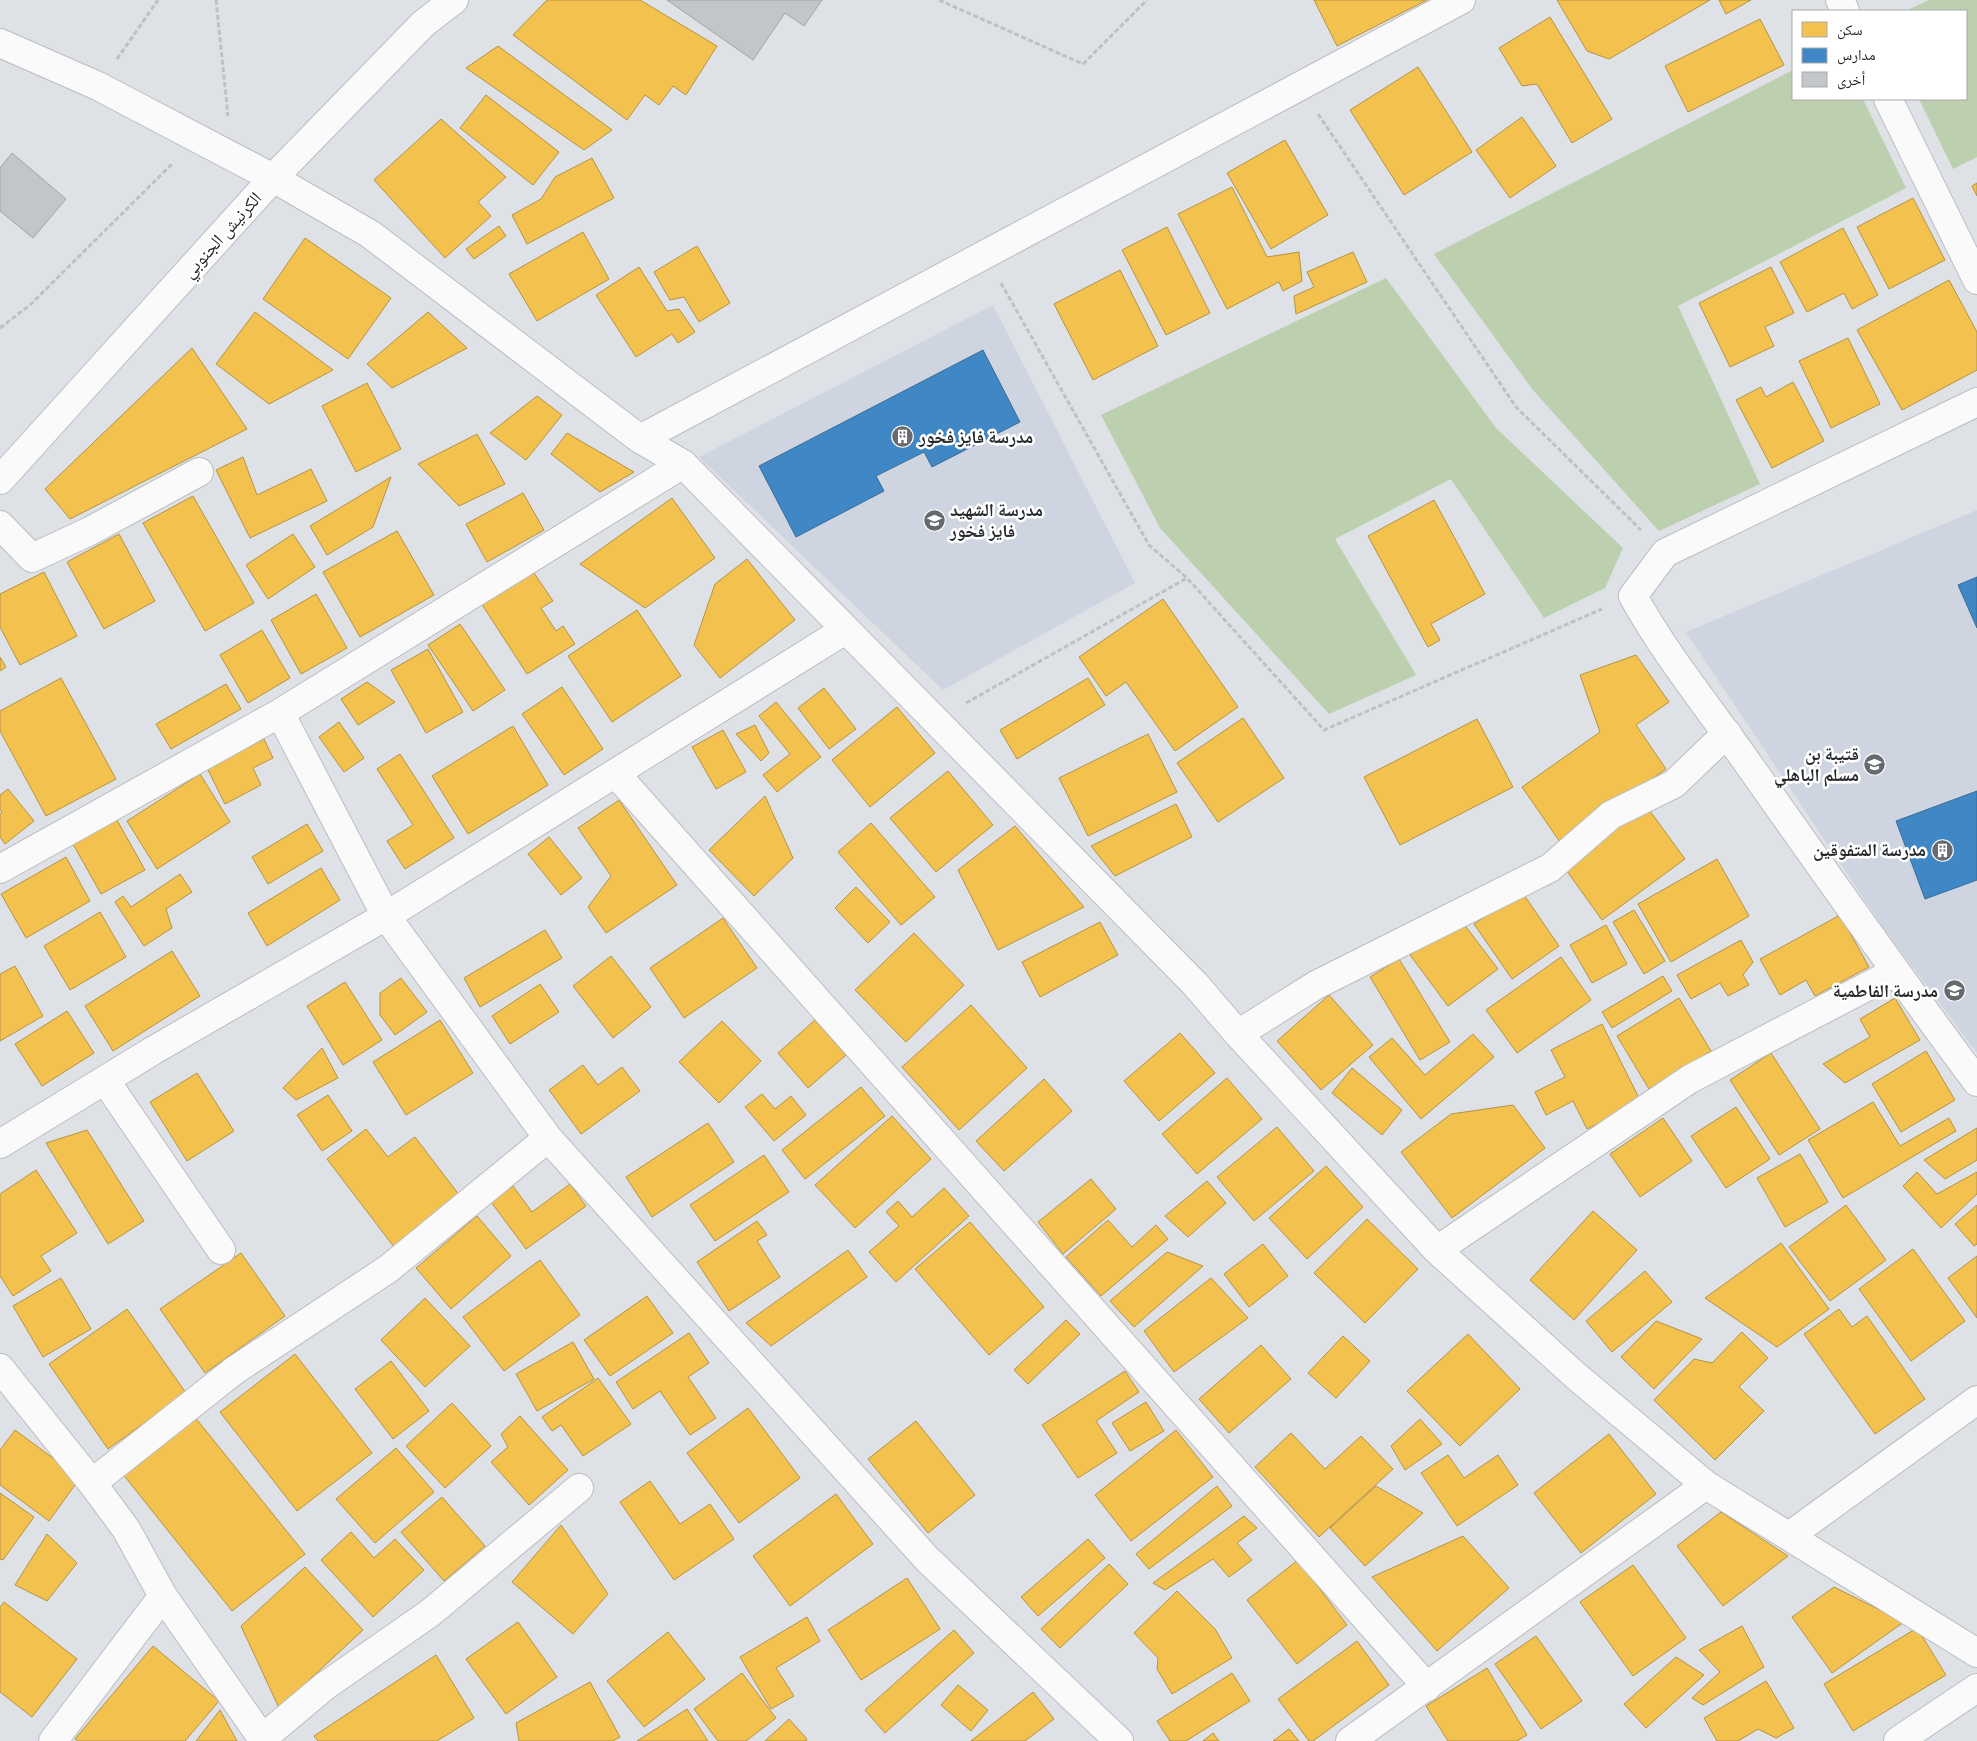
<svg xmlns="http://www.w3.org/2000/svg" width="1977" height="1741" viewBox="0 0 1977 1741" font-family="Signika,'Noto Naskh Arabic',sans-serif">
  <style>
    .built { fill: #cfd5e0 }
    .green { fill: #bccfae }
    .homes { fill: #f2c14e; stroke: #b59344 }
    .schools { fill: #3f88c5; stroke: #386c97 }
    .building { fill: #c2c5c9; stroke: #a2a4a8 }
    .lines { fill: none; stroke-linecap: round; stroke-linejoin: round }
    .minor-casing { stroke: #bbbdc1; stroke-width: 30 }
    .major-casing { stroke: #bbbdc1; stroke-width: 30 }
    .path { stroke: #c0c0c2; stroke-width: 3; stroke-dasharray: 5 2.5; stroke-linecap: butt }
    .minor { stroke: #fafafb; stroke-width: 28 }
    .major { stroke: #fafafb; stroke-width: 28 }
    .labels { text-anchor: middle; stroke-width: 5; stroke-linejoin: round; paint-order: stroke }
    .street-label { font-size: 18px; fill: #26292c; stroke: #fff }
    .poi-label { font-size: 18px; font-weight: bold; fill: #26292c; stroke: #fff; text-anchor: end }
  </style>
  <rect width="100%" height="100%" fill="#dee1e6"/>
  <path class="built" d="M993,305L1135,583L943,690L699,457Z
    M1977,510V1053L1884,929L1686,632Z"/>
  <path class="green" d="M1929,0H1977V157L1953,169L1919,99H1966V11H1906Z
    M1793,70V99H1863L1906,188L1678,306L1760,484L1659,531L1533,390L1434,254Z
    M1386,278L1496,428L1623,548L1605,588L1544,618L1451,479L1335,539L1416,675L1329,714L1160,528L1101,415Z"/>
  <path class="homes" d="M547,0H640L717,46L686,95L673,86L659,105L645,95L627,120L513,35Z
    M1314,0H1427L1337,46Z
    M1557,0H1710L1609,59L1587,51Z
    M1719,0H1751L1726,14Z
    M1550,17L1612,119L1572,143L1537,84L1522,86L1499,48Z
    M1760,19L1784,65L1688,112L1665,66Z
    M498,46L612,130L584,150L466,68Z
    M1418,67L1472,152L1404,195L1350,110Z
    M486,95L559,152L533,185L460,128Z
    M1522,117L1556,166L1510,198L1476,150Z
    M441,119L506,177L478,202L491,216L445,258L374,180Z
    M1285,140L1328,215L1271,249L1227,173Z
    M592,158L614,198L527,244L512,215L541,199L555,177Z
    M1977,183V196L1972,186Z
    M1232,187L1267,257L1299,252L1302,281L1283,291L1279,282L1227,309L1178,214Z
    M1913,198L1945,260L1889,289L1857,227Z
    M499,226L506,236L474,259L466,249Z
    M1167,227L1210,313L1166,335L1122,250Z
    M1843,228L1878,295L1852,309L1844,293L1807,312L1780,262Z
    M583,232L609,279L537,321L509,274Z
    M305,238L391,298L348,359L263,299Z
    M697,246L730,303L699,322L684,297L670,300L654,272Z
    M1353,252L1367,282L1296,314L1294,296L1314,287L1307,272Z
    M639,267L667,311L679,309L695,332L678,343L672,334L636,357L596,295Z
    M1771,267L1794,313L1765,327L1774,346L1730,367L1699,303Z
    M1120,270L1158,346L1093,380L1054,304Z
    M1949,280L1977,332V370L1902,410L1857,330Z
    M255,312L333,370L269,404L216,364Z
    M428,312L467,348L392,388L367,364Z
    M1848,338L1880,404L1831,428L1799,361Z
    M192,348L247,429L70,519L45,489Z
    M1793,382L1824,441L1772,468L1736,400L1761,387L1766,397Z
    M367,383L401,449L356,472L322,406Z
    M537,396L562,415L526,460L490,433Z
    M567,433L634,472L600,492L551,454Z
    M477,434L505,484L459,506L418,464Z
    M243,457L257,495L311,469L327,501L250,538L216,470Z
    M391,477L373,527L327,555L310,526Z
    M523,493L544,530L487,562L466,524Z
    M193,496L254,603L205,631L143,523Z
    M672,498L715,558L645,608L580,564Z
    M1434,500L1485,594L1431,624L1440,640L1428,647L1368,536Z
    M397,531L434,595L360,637L323,572Z
    M119,534L155,601L104,629L67,562Z
    M293,534L315,567L268,599L246,565Z
    M747,559L795,620L720,678L694,645L715,584Z
    M532,570L553,601L541,608L556,631L563,626L575,644L527,674L481,603Z
    M44,572L77,636L20,665L0,627V594Z
    M316,594L347,648L301,674L271,620Z
    M1163,599L1238,707L1175,751L1126,682L1106,696L1079,657Z
    M637,610L681,676L612,722L568,656Z
    M460,624L505,690L473,711L428,645Z
    M262,630L290,678L248,703L220,655Z
    M428,649L463,712L426,733L391,670Z
    M1636,655L1669,702L1636,725L1666,769L1560,842L1522,787L1600,732L1580,675Z
    M0,657L6,667L0,671Z
    M61,678L116,779L46,816L0,731V711Z
    M1088,678L1105,705L1017,759L1000,730Z
    M367,682L395,702L358,725L341,699Z
    M226,684L241,709L171,749L156,724Z
    M562,687L603,749L564,775L522,714Z
    M824,688L856,729L829,749L798,708Z
    M776,702L821,757L777,792L763,775L790,754L759,716Z
    M897,707L935,753L870,807L832,760Z
    M1243,718L1284,778L1218,822L1177,763Z
    M1477,719L1513,787L1400,845L1364,777Z
    M339,722L364,758L344,772L319,737Z
    M755,725L769,753L761,761L736,734Z
    M513,726L548,785L468,834L432,776Z
    M723,730L746,772L716,789L692,747Z
    M1148,734L1177,792L1088,836L1059,778Z
    M264,739L273,758L253,768L261,785L225,804L207,768Z
    M400,754L454,838L405,869L387,841L413,825L377,769Z
    M948,771L993,825L936,872L890,818Z
    M200,774L230,822L157,869L127,821Z
    M8,789L34,821L5,844L0,837V814L2,812L0,809V795Z
    M765,796L793,858L754,896L709,850Z
    M619,800L677,885L606,933L588,907L611,876L578,828Z
    M1176,804L1192,837L1115,876L1091,846Z
    M1647,807L1685,859L1602,920L1564,867Z
    M117,820L145,870L101,894L73,844Z
    M871,823L935,897L901,925L838,852Z
    M307,824L323,851L268,884L252,857Z
    M1015,826L1084,907L998,950L958,870Z
    M549,837L582,878L561,895L528,854Z
    M66,857L90,901L26,938L1,894Z
    M1717,859L1749,916L1671,962L1638,904Z
    M321,868L340,900L267,946L248,913Z
    M180,874L192,892L166,909L172,928L144,946L115,902L123,896L131,907Z
    M856,887L890,922L868,943L835,908Z
    M1522,892L1559,946L1512,979L1474,924Z
    M1634,910L1665,961L1644,974L1613,922Z
    M100,912L126,957L70,990L44,946Z
    M1840,915L1869,967L1815,996L1806,980L1780,995L1760,959Z
    M723,918L757,968L684,1018L650,968Z
    M1460,919L1498,969L1448,1006L1410,955Z
    M1100,922L1118,955L1040,997L1022,962Z
    M1606,925L1627,964L1592,983L1570,945Z
    M545,930L562,958L480,1007L464,978Z
    M914,933L964,985L906,1042L855,990Z
    M1741,940L1753,962L1743,975L1749,985L1728,996L1720,983L1691,999L1677,975Z
    M172,951L200,996L113,1051L85,1006Z
    M611,956L651,1007L613,1038L573,986Z
    M1561,957L1591,1000L1517,1053L1486,1010Z
    M1399,959L1450,1042L1420,1060L1370,977Z
    M15,966L43,1016L0,1041V974Z
    M1663,976L1672,991L1612,1028L1602,1012Z
    M401,978L427,1012L395,1035L380,1015V993Z
    M345,982L382,1040L343,1065L307,1006Z
    M540,984L559,1012L510,1044L492,1016Z
    M1329,995L1373,1045L1321,1090L1277,1041Z
    M1679,998L1711,1051L1649,1089L1617,1036Z
    M1895,998L1920,1040L1845,1083L1823,1064L1870,1037L1860,1019Z
    M971,1005L1027,1068L959,1130L902,1067Z
    M67,1011L94,1053L42,1086L15,1044Z
    M440,1020L473,1073L406,1115L373,1062Z
    M815,1020L846,1055L808,1088L778,1053Z
    M722,1021L761,1061L719,1103L679,1062Z
    M1602,1024L1641,1102L1587,1129L1573,1101L1546,1115L1535,1092L1565,1077L1551,1050Z
    M1180,1033L1215,1073L1159,1121L1124,1081Z
    M1473,1034L1494,1057L1421,1119L1369,1057L1392,1038L1425,1075Z
    M322,1048L338,1078L296,1100L283,1088Z
    M1926,1051L1955,1100L1901,1132L1872,1084Z
    M1771,1053L1820,1129L1779,1155L1730,1080Z
    M583,1065L598,1085L622,1067L640,1091L581,1134L549,1090Z
    M1352,1068L1402,1110L1382,1135L1332,1093Z
    M197,1073L234,1131L187,1161L150,1102Z
    M1227,1078L1262,1119L1197,1174L1162,1134Z
    M1044,1079L1072,1111L1004,1171L976,1141Z
    M861,1087L885,1116L805,1179L782,1150Z
    M762,1094L775,1109L791,1096L806,1115L774,1141L745,1107Z
    M328,1095L352,1131L322,1151L297,1115Z
    M1873,1102L1900,1146L1949,1118L1956,1131L1843,1198L1808,1140Z
    M1513,1105L1545,1148L1452,1218L1401,1152L1451,1114Z
    M1736,1107L1770,1159L1726,1188L1691,1136Z
    M892,1116L931,1159L855,1228L815,1185Z
    M1663,1118L1692,1161L1640,1197L1610,1154Z
    M708,1123L734,1162L652,1217L626,1177Z
    M1277,1127L1314,1171L1254,1221L1217,1177Z
    M1977,1128V1160L1945,1179L1924,1160Z
    M366,1129L388,1157L415,1137L460,1196L394,1247L327,1159Z
    M87,1130L144,1221L108,1244L46,1143Z
    M1800,1154L1828,1202L1785,1227L1757,1178Z
    M764,1155L789,1192L715,1241L690,1205Z
    M1326,1166L1363,1207L1307,1259L1269,1218Z
    M36,1170L77,1233L41,1256L51,1271L13,1296L0,1276V1194Z
    M1917,1172L1937,1194L1977,1172V1194L1941,1228L1903,1186Z
    M1091,1179L1116,1209L1063,1254L1038,1222Z
    M1207,1181L1226,1203L1188,1237L1165,1216Z
    M570,1184L586,1206L526,1249L491,1202L513,1186L532,1212Z
    M944,1188L969,1216L896,1282L869,1252L899,1226L886,1212L898,1201L912,1217Z
    M1846,1205L1886,1260L1830,1301L1789,1247Z
    M1977,1205V1244L1974,1246L1955,1224Z
    M1593,1211L1637,1250L1574,1320L1530,1280Z
    M477,1216L511,1256L451,1309L416,1268Z
    M1367,1219L1418,1269L1365,1323L1314,1273Z
    M1108,1220L1132,1247L1156,1225L1168,1239L1101,1296L1066,1257Z
    M757,1221L767,1235L757,1241L780,1277L729,1311L697,1262Z
    M970,1222L1044,1307L989,1355L915,1269Z
    M1781,1243L1829,1309L1777,1347L1705,1298Z
    M1263,1244L1288,1276L1249,1307L1224,1274Z
    M1913,1249L1965,1321L1911,1361L1859,1289Z
    M848,1250L867,1277L771,1346L746,1323Z
    M1167,1252L1203,1266L1134,1327L1110,1301Z
    M241,1253L285,1316L205,1373L160,1309Z
    M1977,1256V1318L1948,1278Z
    M540,1260L580,1315L504,1371L463,1317Z
    M1645,1271L1672,1302L1612,1352L1586,1321Z
    M61,1278L91,1329L43,1357L13,1306Z
    M1211,1278L1248,1318L1174,1372L1144,1331Z
    M647,1296L673,1333L610,1376L584,1340Z
    M425,1298L470,1346L425,1387L381,1340Z
    M127,1309L186,1393L108,1449L49,1364Z
    M1839,1309L1852,1327L1867,1316L1925,1399L1875,1434L1804,1334Z
    M1066,1320L1080,1334L1028,1384L1014,1370Z
    M1656,1321L1702,1339L1654,1389L1621,1357Z
    M1742,1332L1768,1358L1739,1387L1764,1411L1715,1460L1654,1400L1694,1359L1712,1363Z
    M689,1333L709,1363L688,1377L716,1418L690,1435L660,1391L633,1409L616,1382Z
    M1468,1334L1520,1389L1460,1446L1407,1391Z
    M1343,1336L1370,1361L1336,1398L1308,1373Z
    M573,1342L594,1379L537,1411L516,1374Z
    M1261,1345L1291,1379L1229,1433L1199,1399Z
    M295,1354L372,1453L297,1511L220,1412Z
    M391,1361L429,1411L393,1439L355,1389Z
    M1125,1371L1139,1392L1096,1421L1117,1453L1078,1478L1042,1425Z
    M598,1378L631,1424L583,1456L561,1425L552,1431L542,1417Z
    M1146,1402L1164,1431L1130,1451L1112,1423Z
    M452,1403L491,1446L445,1488L406,1446Z
    M748,1408L800,1478L739,1523L687,1453Z
    M194,1416L305,1554L232,1611L122,1473Z
    M520,1416L568,1470L529,1505L491,1462L508,1447L501,1434Z
    M1420,1419L1442,1444L1405,1470L1391,1446Z
    M916,1421L975,1495L928,1533L868,1459Z
    M15,1430L80,1478L49,1521L0,1485V1450Z
    M1176,1430L1213,1477L1131,1541L1095,1495Z
    M1291,1433L1325,1469L1361,1436L1393,1469L1319,1537L1255,1467Z
    M1609,1434L1656,1494L1581,1553L1534,1493Z
    M396,1448L434,1492L375,1543L336,1499Z
    M1448,1455L1464,1478L1498,1455L1518,1485L1457,1526L1421,1473Z
    M650,1481L680,1524L710,1504L734,1539L674,1580L620,1502Z
    M1217,1486L1232,1506L1149,1569L1136,1554Z
    M1376,1486L1423,1513L1365,1566L1330,1528Z
    M0,1493L34,1517L3,1560L0,1559Z
    M836,1494L873,1544L790,1606L753,1556Z
    M442,1497L485,1546L444,1581L401,1532Z
    M1721,1512L1788,1556L1723,1606L1677,1546Z
    M1244,1516L1257,1528L1237,1543L1252,1560L1229,1577L1213,1559L1165,1590L1153,1583Z
    M561,1525L608,1594L573,1634L512,1582Z
    M351,1532L374,1558L395,1539L424,1570L373,1617L321,1560Z
    M47,1534L77,1563L47,1601L15,1585Z
    M1463,1536L1509,1588L1437,1651L1372,1577Z
    M1088,1539L1105,1558L1038,1616L1021,1597Z
    M1298,1560L1347,1625L1297,1664L1247,1600Z
    M1109,1564L1128,1584L1060,1648L1041,1629Z
    M1633,1565L1686,1638L1633,1676L1580,1602Z
    M305,1567L363,1630L279,1708L241,1626Z
    M907,1578L940,1629L861,1680L828,1630Z
    M1834,1587L1904,1622L1832,1673L1792,1617Z
    M1177,1591L1215,1629L1232,1658L1172,1694L1157,1669L1158,1658L1134,1633Z
    M4,1602L77,1659L32,1717L0,1692V1607Z
    M807,1617L820,1641L776,1668L794,1696L771,1709L740,1657Z
    M518,1622L557,1677L506,1714L466,1659Z
    M1742,1626L1764,1667L1703,1705L1692,1698L1720,1672L1699,1650Z
    M1917,1628L1946,1675L1853,1731L1824,1684Z
    M954,1630L974,1653L885,1733L865,1710Z
    M668,1632L705,1679L644,1727L607,1681Z
    M1536,1636L1582,1701L1541,1729L1495,1664Z
    M1357,1641L1389,1685L1313,1741H1309L1278,1699Z
    M153,1646L219,1701L185,1741H78L75,1739Z
    M436,1655L474,1718L437,1741H318L314,1736Z
    M1676,1657L1704,1675L1646,1728L1624,1704Z
    M1487,1668L1527,1735L1517,1741H1448L1426,1706Z
    M742,1673L776,1718L746,1741H718L694,1709Z
    M1232,1673L1250,1701L1186,1741H1170L1157,1721Z
    M1766,1681L1794,1728L1776,1738L1758,1729L1738,1741H1717L1704,1718Z
    M590,1682L620,1737L613,1741H519L516,1723Z
    M958,1685L988,1710L971,1731L941,1705Z
    M1033,1692L1054,1719L1025,1741H971Z
    M687,1709L708,1741H637Z
    M220,1710L237,1741H196Z
    M789,1719L807,1739L806,1741H765Z
    M1289,1729L1299,1741H1273Z
    M1213,1733L1219,1741H1203Z"/>
  <path class="schools" d="M983,350L1020,422L932,467L924,452L876,476L884,491L796,537L759,466Z
    M1977,577V628L1958,585Z
    M1977,791V880L1925,899L1896,821Z"/>
  <path class="building" d="M667,0H822L804,26L785,13L753,60Z
    M12,153L66,199L33,238L0,211V168Z"/>
  <g class="lines">
    <defs>
      <path id="minor" d="M1840,0L1845,11
        M0,43L98,86L273,178L370,234L640,439L683,464L1195,984L1238,1034L1437,1250L1576,1376L1706,1485L1977,1653
        M1888,99L1977,280
        M1977,402L1665,553L1633,596C1666,656 1710,709 1749,765C1824,871 1899,978 1977,1082
        M640,439L1461,0
        M0,525L32,558L90,531L199,472
        M280,713L386,916L548,1138L927,1559L1119,1741
        M616,774L1427,1687
        M0,869L280,713L683,464
        M1238,1034L1316,985L1550,868L1611,815L1674,784L1727,733
        M105,1080L221,1250
        M0,1144L154,1050L386,916L845,630
        M1437,1250L1690,1079L1895,972
        M0,1368L92,1483L126,1529L163,1596L264,1741
        M92,1483L235,1370L388,1269L548,1138
        M1789,1536L1977,1400
        M263,1738L325,1686L430,1613L579,1488
        M53,1741L163,1596
        M1350,1741L1706,1485
        M1898,1741L1977,1688"/>
      <path id="major" d="M0,480L273,178L423,24L454,0"/>
    </defs>
    <use href="#minor" class="minor-casing"/>
    <use href="#major" class="major-casing"/>
    <path class="path" d="M216,0L228,116
      M939,0L1083,64L1147,0
      M117,59L158,0
      M1318,114L1516,407L1641,530
      M1001,283L1149,545L1187,578L1324,730L1602,609
      M0,328L30,305L172,164
      M966,703L1187,578"/>
    <use href="#minor" class="minor"/>
    <use href="#major" class="major"/>
  </g>
  <defs>
    <symbol id="building-disc" viewBox="-11 -11 22 22"><circle r="9.5" fill="#66696d" stroke="#fff"/><path d="M-4-6H4V6H1V3H-1V6H-4ZM-2.5-4.3h1.7v1.8h-1.7ZM.8-4.3h1.7v1.8H.8ZM-2.5-1h1.7V.8h-1.7ZM.8-1h1.7V.8H.8Z" fill="#fff"/></symbol>
    <symbol id="school-disc" viewBox="-11 -11 22 22"><circle r="9.5" fill="#66696d" stroke="#fff"/><path d="M0-5L7-2L0 1L-7-2ZM-4 1L0 2.5L4 1V4Q0 6-4 4Z" fill="#fff"/></symbol>
  </defs>
  <g fill-rule="evenodd">
    <use href="#building-disc" x="890" y="424" width="25" height="25"/>
    <use href="#school-disc" x="922" y="508" width="25" height="25"/>
    <use href="#school-disc" x="1862" y="752" width="25" height="25"/>
    <use href="#building-disc" x="1930" y="838" width="25" height="25"/>
    <use href="#school-disc" x="1942" y="978" width="25" height="25"/>
  </g>
  <g class="labels">
    <g class="street-label">
      <text transform="translate(222 235) rotate(-48)" y="6">الكرنيش الجنوبي</text>
    </g>
    <g class="poi-label">
      <text x="919" y="443" text-anchor="start">مدرسة فايز فخور</text>
      <text x="950" y="516" text-anchor="start">مدرسة الشهيد<tspan x="950" dy="21">فايز فخور</tspan></text>
      <text x="1859" y="760">قتيبة بن<tspan x="1859" dy="21">مسلم الباهلي</tspan></text>
      <text x="1926" y="856">مدرسة المتفوقين</text>
      <text x="1938" y="997">مدرسة الفاطمية</text>
    </g>
  </g>
  <rect x="1792" y="10" width="175" height="90" fill="#ffffff" stroke="#a8a9ab"/>
  <rect x="1802" y="22" width="25" height="15" fill="#f2c14e" stroke="#a8a9ab"/>
  <text x="1837" y="35" font-size="15" fill="#26292c">سكن</text>
  <rect x="1802" y="48" width="25" height="15" fill="#3f88c5" stroke="#a8a9ab"/>
  <text x="1837" y="60" font-size="15" fill="#26292c">مدارس</text>
  <rect x="1802" y="72" width="25" height="15" fill="#c2c5c9" stroke="#a8a9ab"/>
  <text x="1837" y="85" font-size="15" fill="#26292c">أخرى</text>
</svg>
